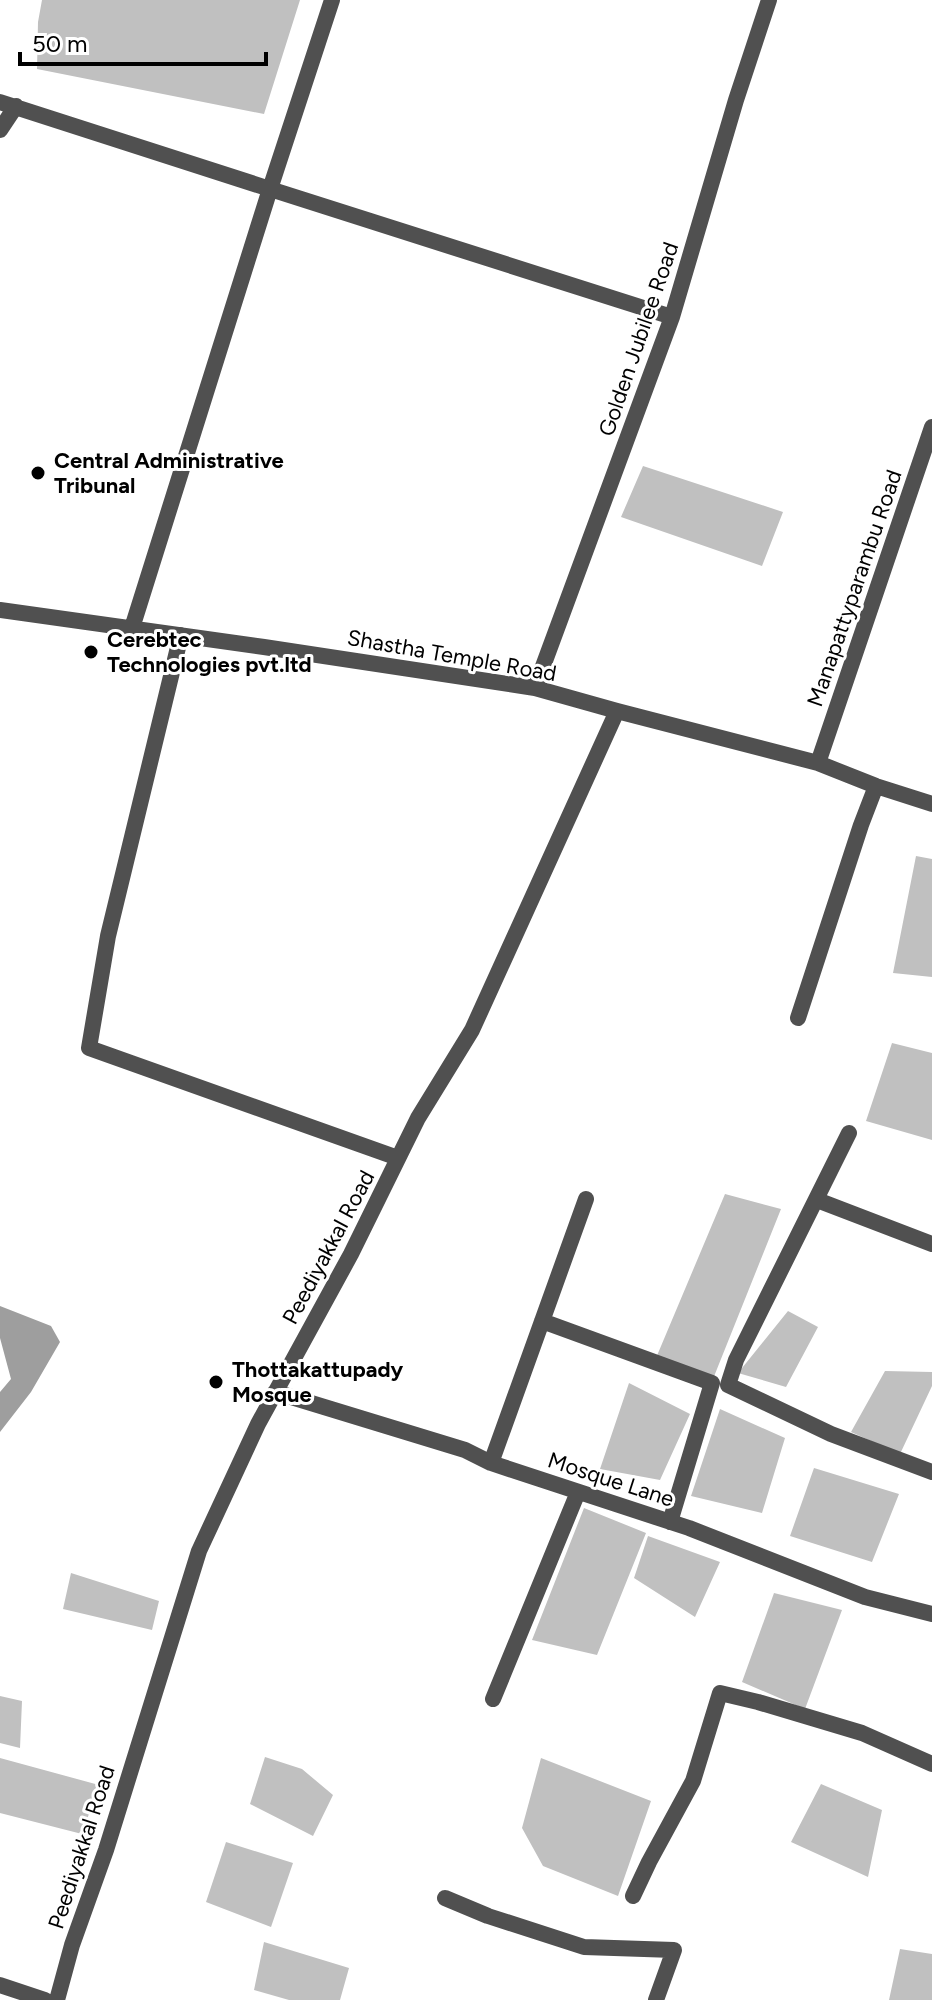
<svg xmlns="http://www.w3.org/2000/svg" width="932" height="2000" viewBox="0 0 932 2000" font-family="Figtree,sans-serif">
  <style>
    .water { fill: #9e9e9e }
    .building { fill: #c0c0c0 }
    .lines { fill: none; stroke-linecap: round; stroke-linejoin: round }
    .minor { stroke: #505050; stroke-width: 16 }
    .poi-dot { fill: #000; stroke: #fff; stroke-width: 3 }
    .labels { text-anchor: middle; stroke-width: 6; stroke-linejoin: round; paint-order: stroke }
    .street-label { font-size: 22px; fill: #000; stroke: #fff }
    .poi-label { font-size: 22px; font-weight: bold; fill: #000; stroke: #fff; text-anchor: start }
  </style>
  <rect width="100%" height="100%" fill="#fff"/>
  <path class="water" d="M0,1306L51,1326L60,1342L31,1392L0,1432V1392L11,1379L0,1338Z"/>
  <path class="building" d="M42,0H300L264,114L37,69L38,22Z
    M643,466L783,512L762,566L621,517Z
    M916,856L932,859V977L893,973Z
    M892,1043L932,1053V1140L866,1121Z
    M725,1194L781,1209L713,1379L656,1358Z
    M788,1311L818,1327L786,1387L738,1373Z
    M885,1371L932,1372V1386L900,1454L851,1432Z
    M629,1383L690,1414L660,1480L600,1469Z
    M720,1409L785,1438L762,1513L691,1496Z
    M814,1468L899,1494L872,1562L790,1536Z
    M584,1508L646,1533L597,1655L532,1640Z
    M648,1536L720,1562L695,1617L634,1578Z
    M71,1573L159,1601L152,1630L63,1609Z
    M774,1593L842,1610L805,1709L742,1682Z
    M0,1696L22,1701L20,1748L0,1743Z
    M265,1757L302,1769L333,1795L313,1836L250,1804Z
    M0,1758L99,1785L82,1834L0,1813Z
    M541,1758L651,1801L618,1896L543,1866L522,1828Z
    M821,1784L882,1810L868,1877L791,1842Z
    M226,1842L293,1863L271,1927L206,1902Z
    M264,1942L349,1968L340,2000H289L254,1990Z
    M900,1949L932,1954V2000H889Z"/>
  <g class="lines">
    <path class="minor" d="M0,102L270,189L332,0
      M0,130L16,106
      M0,610L264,647L535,688L617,711L818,763L876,786L932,804
      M132,628L270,189L672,317
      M181,635L108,936L89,1048L398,1158
      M535,688L672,317L736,100L769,0
      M818,763L932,427
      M798,1018L861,825L876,786
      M849,1133L736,1360L728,1385L831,1434L932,1472
      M817,1200L932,1244
      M542,1321L712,1383L670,1522
      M275,1392L465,1450L491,1463L689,1528L865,1597L932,1614
      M491,1463L586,1199
      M493,1699L578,1492
      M633,1896L649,1862L693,1781L720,1693L758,1702L862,1733L932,1764
      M445,1898L488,1916L584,1947L674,1950L656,2000
      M0,1985L45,2000
      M57,2000L72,1945L106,1850L199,1551L258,1424L351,1254L418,1118L472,1030L617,711"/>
  </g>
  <g class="poi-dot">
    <circle cx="38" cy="473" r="8"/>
    <circle cx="91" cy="652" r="8"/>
    <circle cx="216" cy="1382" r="8"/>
  </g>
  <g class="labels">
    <g class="street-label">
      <text transform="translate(638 339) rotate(-71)" y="8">Golden Jubilee Road</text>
      <text transform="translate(854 588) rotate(-71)" y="8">Manapattyparambu Road</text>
      <text transform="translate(452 655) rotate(10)" y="8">Shastha Temple Road</text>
      <text transform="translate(328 1247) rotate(-62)" y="8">Peediyakkal Road</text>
      <text transform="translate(611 1479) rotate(18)" y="8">Mosque Lane</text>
      <text transform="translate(81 1847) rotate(-72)" y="8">Peediyakkal Road</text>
    </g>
    <g class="poi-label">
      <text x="54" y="468">Central Administrative<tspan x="54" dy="25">Tribunal</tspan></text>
      <text x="107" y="647">Cerebtec<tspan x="107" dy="25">Technologies pvt.ltd</tspan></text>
      <text x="232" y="1377">Thottakattupady<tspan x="232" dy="25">Mosque</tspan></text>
    </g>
  </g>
  <path d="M20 52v12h246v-12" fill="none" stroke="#000000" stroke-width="4"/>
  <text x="32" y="52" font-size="24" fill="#000000" stroke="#ffffff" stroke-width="6" paint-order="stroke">50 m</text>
</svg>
